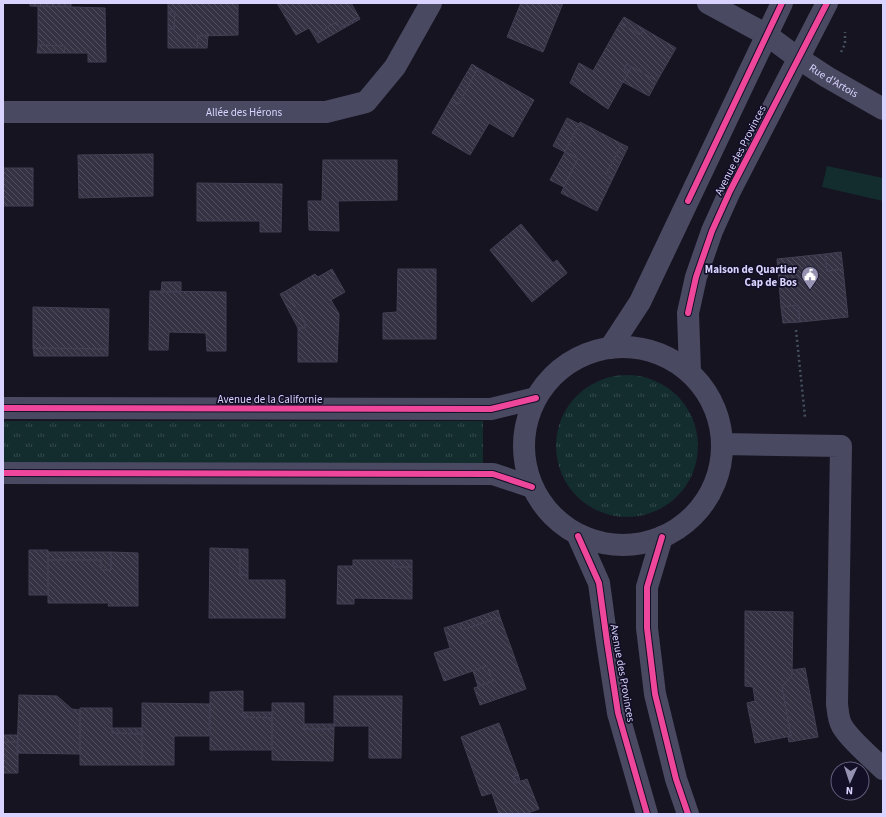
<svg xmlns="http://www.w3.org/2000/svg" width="886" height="817" viewBox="0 0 886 817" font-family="'Source Sans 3',sans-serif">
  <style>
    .grass { fill: url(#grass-tufts) }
    .garden { fill: #132c2d }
    .building { fill: url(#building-back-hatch); stroke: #433f54 }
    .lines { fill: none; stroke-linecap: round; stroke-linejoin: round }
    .path { stroke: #44505f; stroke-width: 2.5; stroke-dasharray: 2 3; stroke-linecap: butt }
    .minor { stroke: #4a4962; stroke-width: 22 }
    .cycleway-casing { stroke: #130f26; stroke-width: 8 }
    .cycleway { stroke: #ed469a; stroke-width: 6 }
    .labels { text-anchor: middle; stroke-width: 3.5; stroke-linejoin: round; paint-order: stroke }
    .street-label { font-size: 11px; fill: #d9d4ff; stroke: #130f26 }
    .poi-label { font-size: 11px; font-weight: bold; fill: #d9d4ff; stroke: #130f26; text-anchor: end }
  </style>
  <defs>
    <pattern id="grass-tufts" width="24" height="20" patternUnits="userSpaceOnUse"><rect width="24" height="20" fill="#132c2d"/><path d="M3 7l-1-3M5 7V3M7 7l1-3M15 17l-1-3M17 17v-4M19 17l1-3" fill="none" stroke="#354a4c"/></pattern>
    <pattern id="building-back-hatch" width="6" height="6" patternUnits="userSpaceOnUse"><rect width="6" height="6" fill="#343243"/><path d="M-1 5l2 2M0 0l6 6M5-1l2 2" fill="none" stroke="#514f5f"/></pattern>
  </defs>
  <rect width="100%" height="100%" fill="#161421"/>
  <path class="grass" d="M556 446a71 71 0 1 1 142 0a71 71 0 1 1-142 0Z
    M3,421H483V463L3,464Z"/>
  <path class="garden" d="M827,166L883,178V201L822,187Z"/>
  <path class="building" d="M30,3H71V7L30,6Z
    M168,3H238V35L198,36L197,48H168V29H174L175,12H168Z
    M277,3H351L359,17L340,28L336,22L314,36L309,28L296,35Z
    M521,3H563L543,52L507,37Z
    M38,6L105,8L106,62H88V53H64L65,46L38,45Z
    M168,12H175L174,29H168Z
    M359,17L360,19L318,43L314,36L336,22L340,28Z
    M624,17L644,29L640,35L620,23Z
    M620,23L640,35L644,29L676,48L657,81L627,64L624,70L628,73L608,109L570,83L579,63L593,71Z
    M208,35L207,48H197L198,36Z
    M38,45L65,46L64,53H37Z
    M472,64L478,68L458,105L451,100Z
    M627,64L631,67L628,73L624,70Z
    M631,67L657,81L649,96L623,82Z
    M478,68L534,100L513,137L489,123L470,155L432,133L451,100L458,105Z
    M567,118L579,124L565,152L553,146Z
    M580,122L622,144L606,175L613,178L597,211L561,193L578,158L565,152Z
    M622,144L628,147L613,178L606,175Z
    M565,152L578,158L564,187L550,180Z
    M153,154V196L79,198L78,155Z
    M323,160H397V200L338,201L339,231L309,230L308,201H322Z
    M3,168H33V206H3Z
    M197,183L282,184L281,232H260V221H197Z
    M521,224L553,263L557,260L567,273L532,302L490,250Z
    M841,252L843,269L827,271L825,254Z
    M825,254L827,271L843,269L848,317L800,322L798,305L781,307L777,259Z
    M332,269L345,292L331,300L339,314L337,362H298V328H305V322L286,291L315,274L318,277Z
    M398,269H436V339H383V313L397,312Z
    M162,282H181V292H161Z
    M150,291L226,292V351H207L206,333L169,332L168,350H149Z
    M286,291L305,322V328H298L280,294Z
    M798,305L800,322L783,323L781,307Z
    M33,307L109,309L108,349L33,348Z
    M33,348L108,349V356H34Z
    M210,548L240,549V575H248V580H285V618H209Z
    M240,549H248V575H240Z
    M29,550H48V595H29Z
    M48,552H111V570H101V560H48Z
    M111,552L138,553V606H108L109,603H48V560H101V570H111Z
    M353,560H393V567H412V599L354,598V604H337L338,566H353Z
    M393,560H412V567H393Z
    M498,610L500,617L462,630L460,623Z
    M745,611L793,612L792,675L782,687L791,736L755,743L747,703L755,701L753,687L745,686Z
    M500,617L526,689L480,705L474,688L493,681L487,666L444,681L434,653L450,648L444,628L460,623L462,630Z
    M487,666L493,681L478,686L473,671Z
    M805,668L818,737L789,742L788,737L791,736L782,687L792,675V670Z
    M243,691V717L272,718V750H210V692Z
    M19,695L57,696L72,709L80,710V754L17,753Z
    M334,696H402L401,758H369V726H334Z
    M142,703L210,704L209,736H174V765H142Z
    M272,703H304V729H334L333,761L272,760Z
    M80,708H112V733L142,734V765H80Z
    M243,712H272V718L243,717Z
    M499,723L518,774L513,777L515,783L527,779L539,809L525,814H499L492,793L482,796L461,737Z
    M304,724H334V729H304Z
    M112,728H142V734L112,733Z
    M3,735H18V742H3Z
    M3,742H18V773H3Z
    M518,774L520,781L515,783L513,777Z"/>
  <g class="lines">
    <path class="path" d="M841,52L845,44V32
      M796,330L805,417"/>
    <g class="minor">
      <path id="s1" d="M708,3L767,35L798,58L827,77L883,109"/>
      <path id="s2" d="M3,112H326L366,102L395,67L431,3"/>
      <circle cx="623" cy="446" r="99"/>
      <path d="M610,348L640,302L782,3"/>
      <path d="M690,372L688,313L696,277L712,231L730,191L827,3"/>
      <path d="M3,408L491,409L536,398"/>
      <path d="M722,444L841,446L837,704C838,711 838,719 842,726C850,740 871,757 883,769"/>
      <path d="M3,473L493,474L532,487"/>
      <path d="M578,536L599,583L607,642L618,713L647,814"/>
      <path d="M662,537L647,587V628L655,694L676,779L688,814"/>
    </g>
    <defs>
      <path id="cycleway" d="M688,201L782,3
        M688,313L696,277L712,231L730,191L827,3
        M3,408L491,409L536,398
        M3,473L493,474L532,487
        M578,536L599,583L607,642L618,713L647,814
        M662,537L647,587V628L655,694L676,779L688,814"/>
    </defs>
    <use href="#cycleway" class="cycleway-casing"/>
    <use href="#cycleway" class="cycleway"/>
  </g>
  <defs>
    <symbol id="civic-pin" viewBox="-11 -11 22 30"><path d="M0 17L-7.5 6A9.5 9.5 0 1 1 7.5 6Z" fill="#9591b1" stroke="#130f26"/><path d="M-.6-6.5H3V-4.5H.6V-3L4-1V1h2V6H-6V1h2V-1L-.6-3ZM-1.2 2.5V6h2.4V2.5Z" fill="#fff"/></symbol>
  </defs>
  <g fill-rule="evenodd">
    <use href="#civic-pin" x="800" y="265" width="20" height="27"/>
  </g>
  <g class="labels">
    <g class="street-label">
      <text dy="4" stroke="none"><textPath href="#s1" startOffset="148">Rue d'Artois</textPath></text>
      <text dy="4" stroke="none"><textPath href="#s2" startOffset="241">Allée des Hérons</textPath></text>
      <text transform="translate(740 150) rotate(-63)" y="4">Avenue des Provinces</text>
      <text x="270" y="403">Avenue de la Californie</text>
      <text transform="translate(623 673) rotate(80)" y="4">Avenue des Provinces</text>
    </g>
    <g class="poi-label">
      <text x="797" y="273">Maison de Quartier<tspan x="797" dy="13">Cap de Bos</tspan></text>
    </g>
  </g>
  <rect width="886" height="817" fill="none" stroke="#d9d4ff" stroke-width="8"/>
  <g transform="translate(850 781) rotate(183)"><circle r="19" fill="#130f26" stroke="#625e7d"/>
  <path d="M0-3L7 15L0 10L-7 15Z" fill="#9591b1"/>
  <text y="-6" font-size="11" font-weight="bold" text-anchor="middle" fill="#d9d4ff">N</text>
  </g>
</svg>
